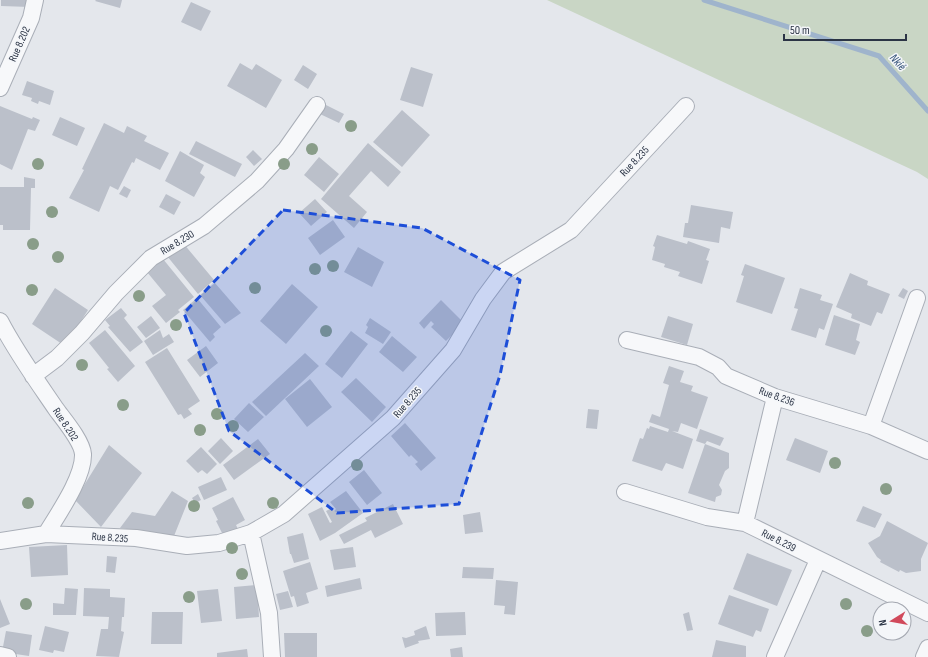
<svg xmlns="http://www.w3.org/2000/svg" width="928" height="657" viewBox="0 0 928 657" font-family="'Sofia Sans Condensed',sans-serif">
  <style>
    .green { fill: #c9d6c5 }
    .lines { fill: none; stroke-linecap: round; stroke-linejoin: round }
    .stream { stroke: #9fb4cc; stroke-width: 5 }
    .building { fill: #bbc0ca }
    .street-casing { stroke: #a9aeb7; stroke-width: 18 }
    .street { stroke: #f7f8fa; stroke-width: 16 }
    .tree { fill: #899d89 }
    .marked { fill: #1d4ed8; fill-opacity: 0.2; stroke: #1d4ed8; stroke-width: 3; stroke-dasharray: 8 5; stroke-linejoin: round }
    .labels { text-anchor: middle; stroke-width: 3; stroke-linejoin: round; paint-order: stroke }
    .street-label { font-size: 11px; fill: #2b3445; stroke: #f4f6f9 }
    .water-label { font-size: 12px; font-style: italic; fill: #34527a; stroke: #f4f6f9 }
  </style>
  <rect width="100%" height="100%" fill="#e4e7ec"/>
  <path class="green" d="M547,0H928V179L917,172Z"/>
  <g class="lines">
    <path class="stream" d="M704,0L879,56L928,111"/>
  </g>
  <path class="building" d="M1,0H30V7L1,6Z
    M96,0H122L120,8L95,1Z
    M191,2L211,11L201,31L181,22Z
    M240,63L252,70L256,64L282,80L266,108L227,86Z
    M303,65L317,74L308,89L294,80Z
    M411,67L433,74L423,107L400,100Z
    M27,81L54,91L50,105L39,101L38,104L31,101L32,98L22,95Z
    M324,104L344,114L339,123L320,114Z
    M0,106L32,119L33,117L40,120L35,131L28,129L12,170L0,164Z
    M402,110L430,135L402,167L373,142Z
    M60,117L85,128L77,146L52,135Z
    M104,123L124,133L127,126L147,136L144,141L169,153L160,170L136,158L134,163L132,162L118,190L110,186L99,212L69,198L84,170L82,169Z
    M196,141L242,164L235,177L189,154Z
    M368,143L401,172L388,187L371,171L349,196L367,212L354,228L321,199Z
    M253,150L262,159L254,166L246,157Z
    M180,151L204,165L200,173L205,177L194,197L165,181Z
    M319,157L339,174L324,192L304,175Z
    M24,177L35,179V188H31L30,230H3V225H0V187H24Z
    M124,186L131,190L127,198L119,194Z
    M166,194L181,202L174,215L159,207Z
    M315,199L327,212L311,226L299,213Z
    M691,205L733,212L730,229L721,227L719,243L683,237L685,223H688Z
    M333,220L345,237L320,255L308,238Z
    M657,235L687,244L688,241L710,249L706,260L709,261L702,284L678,276L680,272L664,267L665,264L652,260L655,247L653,246Z
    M183,243L214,280L198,294L167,256Z
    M358,247L384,262L372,287L344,272Z
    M163,259L194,297L178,310L180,312L166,323L152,306L166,295L147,272Z
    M745,264L785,278L772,314L736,302L744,276L741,275Z
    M850,273L868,281L867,285L890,294L882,314L877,312L871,326L851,318L852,314L836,307Z
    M215,283L241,313L225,324L200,295Z
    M292,284L318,307L286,344L260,321Z
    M55,288L88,310L65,346L32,324Z
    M800,288L822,295L820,300L833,304L824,330L819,328L816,338L791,330L798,309L794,308Z
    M903,288L908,291L904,299L898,296Z
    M197,298L221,327L213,334L215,337L210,342L183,310Z
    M441,300L464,323L446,341L431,327L434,324L431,321L424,329L419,323Z
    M121,308L127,315L124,318L143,342L130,352L108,327L110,326L105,320Z
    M834,315L860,324L856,340L860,342L855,355L825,345Z
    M151,316L160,328L146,338L137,327Z
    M668,316L693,324L687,345L661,337Z
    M370,318L391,332L383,344L365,333L368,327L366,325Z
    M105,330L135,366L118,382L107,369L109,368L89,343Z
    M160,330L163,338L169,334L174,342L153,355L144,341Z
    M351,331L368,344L342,378L325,364Z
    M392,336L417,357L403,372L379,352Z
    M206,346L218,363L200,377L187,360Z
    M167,348L200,401L188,409L192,414L184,419L181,414L178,415L145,362Z
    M305,353L319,366L266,416L252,402Z
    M669,366L684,371L680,382L693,386L691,391L708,397L697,429L681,423L678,432L672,431L693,439L683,469L666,463L662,471L632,461L640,438L643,439L647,428L649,429L650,426L668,432L669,429L649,422L652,414L660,417L669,385L663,383Z
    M356,378L386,407L372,422L341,392Z
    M310,379L332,407L307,427L285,399Z
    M249,403L264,417L248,432L234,419Z
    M588,409L599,410L597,429L586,428Z
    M405,423L436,458L421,471L415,464L418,462L411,455L409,457L391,436Z
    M700,429L724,438L720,446L707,441L705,444L696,441Z
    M221,438L233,451L220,464L208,451Z
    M795,438L828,451L820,473L786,460Z
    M258,439L270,454L234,480L223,465Z
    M705,444L729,453V468L725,471L719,485L722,490L721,495L716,497L715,502L688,493Z
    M109,445L142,473L101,527L75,500Z
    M201,447L217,464L207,474L202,470L198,473L186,461Z
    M364,470L382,493L367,505L349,482Z
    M221,477L227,490L204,500L198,487Z
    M172,491L188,501L174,536L120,528L132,512L155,516Z
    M346,491L363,513L335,533L320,541L308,514L322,507L330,523L332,522L326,511L332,508L334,511L336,509L330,502Z
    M198,494L201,500L195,503L192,498Z
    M233,497L245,520L236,525L238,529L224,537L216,521L218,520L212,508Z
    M393,504L403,524L375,538L371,530L344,544L339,535L367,521L365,518Z
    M863,506L882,514L875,528L856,521Z
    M480,512L483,532L465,534L463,515Z
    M887,521L928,543L921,559V571L906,573L900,570L899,572L880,562L881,560L877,557L868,543L880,536Z
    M303,533L309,559L294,563L291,554H290L287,537Z
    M67,545L68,575L31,577L29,547Z
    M353,547L356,567L334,570L330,550Z
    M747,553L792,570L777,606L733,589Z
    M107,556L117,557L115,573L106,572Z
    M310,562L318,589L306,593L309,603L297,607L294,596L291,597L283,571Z
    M463,567L494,568L493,579L462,578Z
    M360,578L362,589L327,597L325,586Z
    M496,580L518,582L515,615L504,614L505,606L494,605Z
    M257,585L259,617L236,619L234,587Z
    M65,588L78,589L76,615H53V603L64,604Z
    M84,588L110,589V597L125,598L124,617H122L121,631L124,632L119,657L96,656L101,629H108L109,617L83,616Z
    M218,589L222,621L201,623L197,591Z
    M288,591L293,607L280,610L276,594Z
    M729,595L769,609L761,632L756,630L753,637L718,624Z
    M0,599L10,624L0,628Z
    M152,612H183L182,644H151Z
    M465,612L466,635L436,636L435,613Z
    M689,612L693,630L687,631L683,614Z
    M45,626L69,632L64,652L54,650L53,653L39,650Z
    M426,626L430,639L418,641L419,643L405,648L402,637L406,638L415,635L414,631Z
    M6,631L32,635L29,656L2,652Z
    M284,633H317V657H285Z
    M716,640L746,646V657H712Z
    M462,647L463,657H451L450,649Z
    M247,649L248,657H217V653Z"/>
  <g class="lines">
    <defs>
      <path id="street" d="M0,88L31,18L35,0
        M0,321C16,352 37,381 56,409C64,420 82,441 83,454C84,477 58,514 46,534L0,541
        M627,340L699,357L718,367L726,376L775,397L871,426L928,451
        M33,376L57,358L82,333L116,293L151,258L204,226L257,181L286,149L317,105
        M775,397L745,523L928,613
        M871,426L917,298
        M625,492L707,517L745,523
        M251,533L269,613L272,657
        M46,534L136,538L187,546L219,543L251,533L284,514L393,418L453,350L483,299L503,272L571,230L686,106
        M0,655L8,657
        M775,657L818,560
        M924,657L928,648"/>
    </defs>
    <use href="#street" class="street-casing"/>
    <use href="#street" class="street"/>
  </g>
  <g class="tree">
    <circle cx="351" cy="126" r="6"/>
    <circle cx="312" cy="149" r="6"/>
    <circle cx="38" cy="164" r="6"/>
    <circle cx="284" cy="164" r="6"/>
    <circle cx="52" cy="212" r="6"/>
    <circle cx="33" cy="244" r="6"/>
    <circle cx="58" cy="257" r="6"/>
    <circle cx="333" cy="266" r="6"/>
    <circle cx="315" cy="269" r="6"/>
    <circle cx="255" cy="288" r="6"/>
    <circle cx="32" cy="290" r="6"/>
    <circle cx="139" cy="296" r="6"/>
    <circle cx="176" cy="325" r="6"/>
    <circle cx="326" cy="331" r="6"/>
    <circle cx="82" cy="365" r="6"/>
    <circle cx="123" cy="405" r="6"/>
    <circle cx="217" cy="414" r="6"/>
    <circle cx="233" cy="426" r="6"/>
    <circle cx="200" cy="430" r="6"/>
    <circle cx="835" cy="463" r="6"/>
    <circle cx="357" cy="465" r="6"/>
    <circle cx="886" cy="489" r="6"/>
    <circle cx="28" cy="503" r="6"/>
    <circle cx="273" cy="503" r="6"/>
    <circle cx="194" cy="506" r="6"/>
    <circle cx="232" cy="548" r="6"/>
    <circle cx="242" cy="574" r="6"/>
    <circle cx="189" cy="597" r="6"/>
    <circle cx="26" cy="604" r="6"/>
    <circle cx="846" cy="604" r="6"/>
    <circle cx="867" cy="631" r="6"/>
  </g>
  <path class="marked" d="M283,210L422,228L520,280L500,375L459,504L337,513L229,431L184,313Z"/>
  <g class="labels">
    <g class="street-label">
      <text transform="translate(19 44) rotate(-66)" y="4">Rue 8.202</text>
      <text transform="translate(634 161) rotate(-47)" y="4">Rue 8.235</text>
      <text transform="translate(177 242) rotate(-31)" y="4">Rue 8.230</text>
      <text transform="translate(777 396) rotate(20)" y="4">Rue 8.236</text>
      <text transform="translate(407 402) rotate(-49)" y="4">Rue 8.235</text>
      <text transform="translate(66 424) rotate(57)" y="4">Rue 8.202</text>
      <text transform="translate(110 537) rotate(4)" y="4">Rue 8.235</text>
      <text transform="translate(779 540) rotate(27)" y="4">Rue 8.239</text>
    </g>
    <g class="water-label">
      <text transform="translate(898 62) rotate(48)" y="4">Nkié</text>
    </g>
  </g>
  <g transform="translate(892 621) rotate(259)"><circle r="19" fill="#f4f6f9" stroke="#a4a8b1"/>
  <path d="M0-3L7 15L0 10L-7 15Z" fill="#d1495b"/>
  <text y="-6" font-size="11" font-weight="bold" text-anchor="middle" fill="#2b3445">N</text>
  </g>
  <path d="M784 34v6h122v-6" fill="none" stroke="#2b3445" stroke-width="2"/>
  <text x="790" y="34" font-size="12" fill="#2b3445" stroke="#f4f6f9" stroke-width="3" paint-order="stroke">50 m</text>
</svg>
